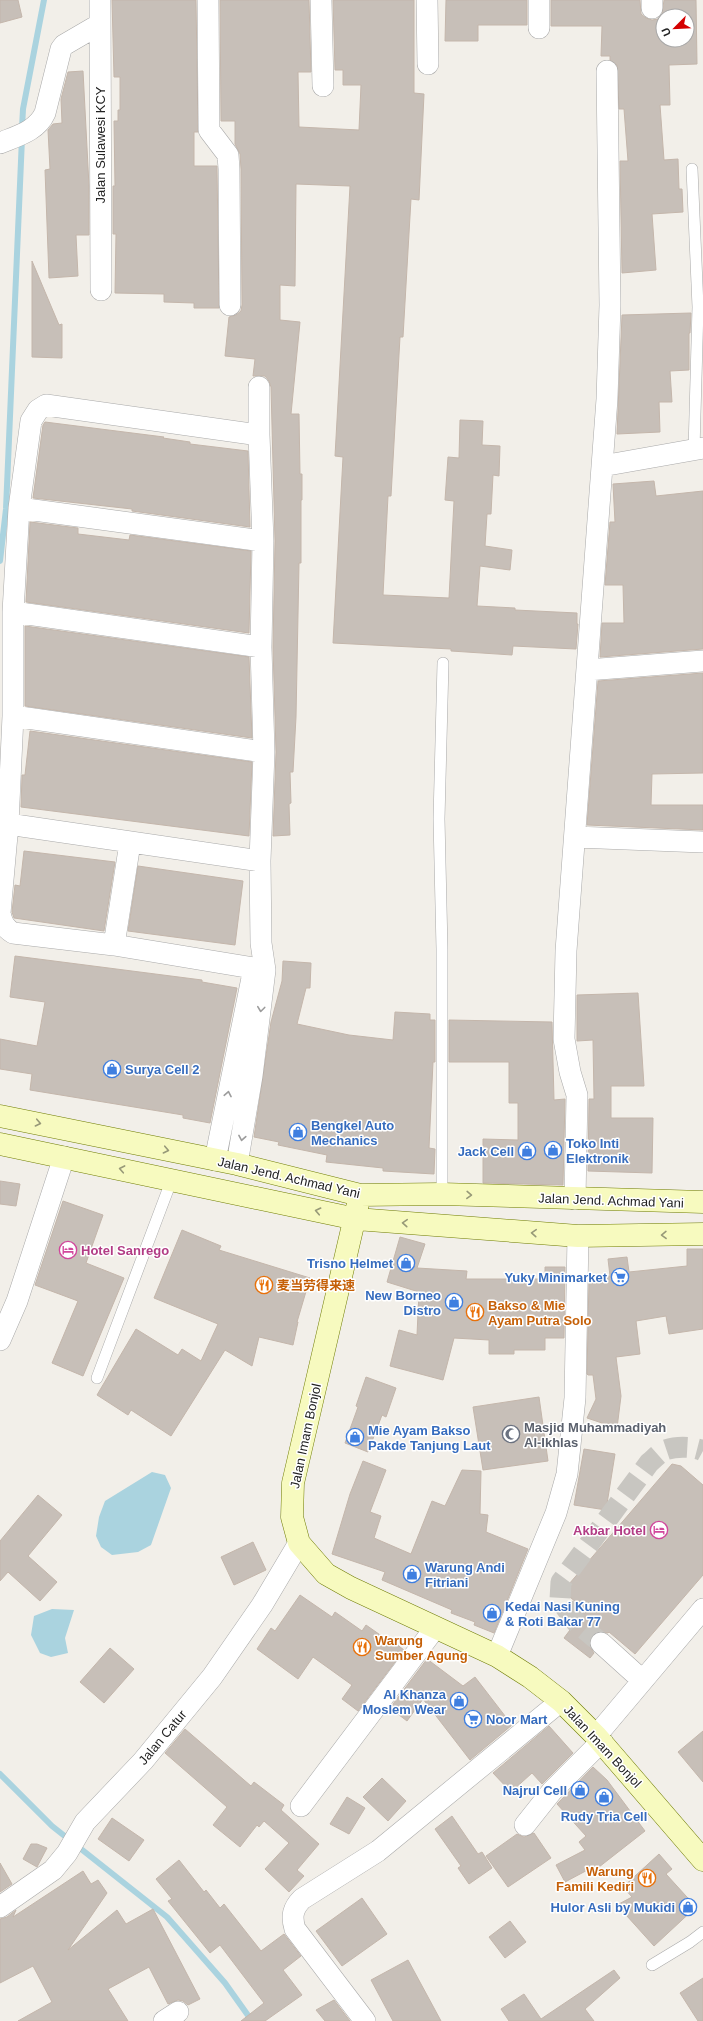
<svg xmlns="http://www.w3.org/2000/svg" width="703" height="2021" viewBox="0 0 703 2021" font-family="Helvetica,'Noto Sans SC',sans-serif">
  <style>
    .water { fill: #aad3df }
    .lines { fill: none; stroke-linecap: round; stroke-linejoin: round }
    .stream { stroke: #aad3df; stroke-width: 6 }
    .building { fill: #c7bfb8; stroke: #c4b6ab; fill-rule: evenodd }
    .street-tunnel { stroke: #c8c6c1; stroke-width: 21; stroke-dasharray: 21 10; stroke-linecap: butt }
    .lane-casing { stroke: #a9a9a9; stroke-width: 12 }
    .street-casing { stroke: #a9a9a9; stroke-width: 22 }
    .secondary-casing { stroke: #707d05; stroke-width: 23 }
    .lane { stroke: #fff; stroke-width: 11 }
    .street { stroke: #fff; stroke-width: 21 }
    .secondary { stroke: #f7fabf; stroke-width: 22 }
    .oneway { stroke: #9c9c9c }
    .oneway2 { stroke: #979978 }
    .labels { text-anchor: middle; stroke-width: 3; stroke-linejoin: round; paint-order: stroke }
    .street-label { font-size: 13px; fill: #222; stroke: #fff }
    .shop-label { font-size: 13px; font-weight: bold; fill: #366cbe; stroke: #fff; text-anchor: start }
    .hotel-label { font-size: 13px; font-weight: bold; fill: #b23c85; stroke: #fff; text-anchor: start }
    .food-label { font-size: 13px; font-weight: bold; fill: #c56008; stroke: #fff; text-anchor: start }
    .worship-label { font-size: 13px; font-weight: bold; fill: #5b616d; stroke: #fff; text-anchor: start }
  </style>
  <rect width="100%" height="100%" fill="#f2efe9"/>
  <path class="water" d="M152,1472L165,1475L171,1488L151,1545L138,1552L112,1555L101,1547L96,1536L99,1517L105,1501Z
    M52,1609L74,1610L65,1638L68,1653L51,1657L40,1653L31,1635L34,1616Z"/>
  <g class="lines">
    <path class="stream" d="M22,128L23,109L44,0
      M0,561L6,509L22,138
      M0,1774L52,1826L167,1917L225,1983L252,2021"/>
  </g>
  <path class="building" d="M0,0H18L22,17L0,23Z
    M112,0H196L198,132H194V166H217L219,308H194V303L164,302V294L115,293L116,234H113V186H115L114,121H118V110H120V77H114Z
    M220,0H309L311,72H298L299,127L359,130L361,85H343V70H335L333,0H414V93L424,94L419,200L411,199L403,337H400L391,496H388L383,595L449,598L454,501L445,500L448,457L459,458L460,420L483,421L482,445L500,446L499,476L493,475L491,514H487L485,546L512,550L510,570L480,566L477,606L515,608V610L577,613V624H578L576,649L513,646L512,655L451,651V649L333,643L343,457L335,456L350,186L296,184L295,286L280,285V320L300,322L291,414H299L300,474H302V500H301V563H299L296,717L293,772H290L291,803L289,804L290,835L273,836L276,752L273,647L275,541L271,387L269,381L265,376H253L255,359L225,356L229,317L236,315L241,311L242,305L241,169L240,154L235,144V121H221Z
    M446,0H527V25H478V41H445Z
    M551,0H640L641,14L646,18L652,20L658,19L662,14L664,0H696L697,64L669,65L670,105H660L664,160L678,159L679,189H682L683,212L652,214L656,270L622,273L620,161H628L624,109H619L617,65L610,60V56H601L602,26H551ZM663,16H687V40H663Z
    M83,71L89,186V235H76L78,276L49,278L45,170L50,169L48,130L53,124L62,123L61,99L68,72Z
    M32,261L59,325L62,324V358L32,357Z
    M691,313L690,333H689V370L670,371L672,402H659L660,432L617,434L622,315Z
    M45,422L164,437L163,438L190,442V444L248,451L250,527L132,511V509L33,498L43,425Z
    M654,481L656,496L703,491V649L600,657L602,623H624L623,585H605L610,522H615L613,484Z
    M30,522L78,528V534L129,540L130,535L251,551L249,633L26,602Z
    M25,626L249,657L252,738L25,706Z
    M703,673V773L652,774L651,805H703V830L587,825L598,681Z
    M30,731L252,762L249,836L21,807L22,775H25Z
    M24,851L115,862L104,931L14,918L12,912L15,885L20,886Z
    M138,866L243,881L235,945L128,931Z
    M15,956L202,980V982L237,988L210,1123L183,1118V1115L30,1090L32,1074L0,1069V1039L37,1046L45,1002L10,997Z
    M283,961L311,963L310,988H306L297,1024L349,1035L393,1040L395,1012L430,1014V1020H435V1062H433L429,1148L435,1149L434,1174L383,1171V1168L326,1162L327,1155L278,1145L279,1142L254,1137L271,1022L282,981Z
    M638,993L644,1086H611V1118H653L652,1173L588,1171L589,1099H594L593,1040L577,1041V995Z
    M449,1020L552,1022L554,1100L565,1099L563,1185L483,1183V1139L518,1140V1103H509V1062H449Z
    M0,1181L20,1184L16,1206L0,1204Z
    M63,1201L103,1215L86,1263L124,1278L83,1376L52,1363L78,1301L35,1285Z
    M182,1230L221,1246L219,1250L310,1278L297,1322H298L293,1345L259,1337L252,1366L225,1350L171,1436L131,1410L128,1415L97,1395L136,1329L178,1355L182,1349L201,1361L218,1324L154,1298Z
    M400,1237L425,1244L417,1268L467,1271L466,1279H545V1267H565L564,1338H545V1350H514V1354H489V1340L454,1338L443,1380L390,1366L399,1330L417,1335L419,1292L387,1282Z
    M687,1249H703V1329L669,1334L666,1316L636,1321L640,1354L616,1357L621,1396L617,1428L587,1418L596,1399L593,1375H588L587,1374L589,1279L610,1276L608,1259L627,1257L629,1272L687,1266Z
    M366,1377L396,1388L386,1417L382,1415L368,1452L345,1443L358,1407L356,1406Z
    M539,1397L548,1461L483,1470L473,1407Z
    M584,1449L615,1454L606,1510L574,1505Z
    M363,1461L386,1470L370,1512L381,1516L374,1538L411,1554L432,1501L445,1506L462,1470L481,1471L480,1514L488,1515L486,1532L528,1549L494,1633L474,1625L475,1622L451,1613L452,1610L382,1580L385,1572L332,1554L350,1494Z
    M672,1464L681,1466L703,1485V1575L635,1654L609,1632L608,1633L598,1632L592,1635L589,1640L590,1647L594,1653L590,1658L564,1638L585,1610L563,1591Z
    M38,1495L62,1515L28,1556L57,1582L40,1601L8,1572L0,1581V1541Z
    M253,1542L266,1570L234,1585L221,1557Z
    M300,1595L332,1617L335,1612L362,1631L366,1625L386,1639L387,1637L404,1650L358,1711L342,1699L352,1685L313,1657L298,1679L257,1649L271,1628L275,1631Z
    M110,1648L134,1669L104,1703L80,1682Z
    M427,1659L463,1686L475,1677L512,1725L470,1760L423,1699L407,1721L390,1708Z
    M549,1726L573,1753L542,1784L532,1773L511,1792L493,1773Z
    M185,1729L251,1786L254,1782L284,1805L281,1810L319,1844L297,1870L304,1876L289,1892L265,1869L289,1843L264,1821L259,1827L257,1825L240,1847L213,1825L227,1807L165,1753Z
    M703,1731V1782L678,1752Z
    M593,1767L607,1780L645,1831L599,1867L597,1865L565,1882L556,1865L585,1850L579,1842L586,1836L557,1804Z
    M382,1778L406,1801L388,1821L363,1797Z
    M347,1797L365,1808L349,1834L330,1824Z
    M452,1816L478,1854L482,1852L492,1868L469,1884L458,1868L461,1866L435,1829Z
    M112,1818L144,1840L129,1861L98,1839Z
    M534,1833L551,1858L508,1887L486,1856L517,1834L524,1837Z
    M31,1844H37L47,1848L37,1867L23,1859Z
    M659,1854L672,1869L666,1874L696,1907L654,1946L617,1905L632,1897L623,1887Z
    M179,1860L204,1892L206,1890L220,1908L224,1904L261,1951L284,1934L301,1956L283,1970L302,1995L265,2021H241L264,2003L220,1945L210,1953L168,1901L172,1899L156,1879Z
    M0,1863L12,1884L0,1892Z
    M83,1871L91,1884L98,1880L107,1893L68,1950L117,1910L126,1924L153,1909L200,1999L188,2005L183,2001L178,2000L168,2004L149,1967L108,1989L128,2021H18L52,2002L33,1966L0,1983V1919L7,1917L16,1910L13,1917Z
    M362,1898L387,1934L342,1966L316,1931Z
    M510,1921L526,1942L505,1958L489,1937Z
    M408,1960L441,2021H393L371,1980Z
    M614,1970L620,1978L585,2009L594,2021H509L501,2009L524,1994L541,2019Z
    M703,1978V2021H698L680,1993Z
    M334,2000L350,2021H325L316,2010Z"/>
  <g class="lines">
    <path class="street-tunnel" d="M601,1643L576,1622L560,1600L561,1582L649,1463C653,1460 658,1454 663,1451C673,1446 694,1446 703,1451"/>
    <defs>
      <path id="lane" d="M692,169L698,307L694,450
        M442,1194V949L439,819L443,663
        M97,1378L172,1179
        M652,1965L690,1942L703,1932"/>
      <path id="street" d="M100,0L101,290
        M208,0L209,130L228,155L229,169L230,305
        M321,0L323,86
        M427,0L428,64
        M652,0V8
        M539,28V0
        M0,143C17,136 37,131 45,113L61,49L64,45L100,24
        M259,387V435
        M602,466L703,448
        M19,508L263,541
        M13,612L261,647
        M587,670L703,661
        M13,716L264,752
        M8,824L260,861
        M575,837L703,842
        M114,945L130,843
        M215,1160L252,978
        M237,1164L252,1076L265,970L261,943L260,861L264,752L261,647L263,541L259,435L46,405L38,410L31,421L19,508L13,612V716L8,824L0,913C2,923 5,928 13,933L114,945L265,970
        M575,1199L577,1095L570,1072L564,1039L566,951L607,399L610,305L607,71
        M0,1340L17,1301L64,1157
        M601,1643L642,1680
        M497,1656L556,1513L567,1474L575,1398L578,1236
        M596,1736L703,1609
        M301,1806L435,1628
        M525,1825L552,1791L602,1741
        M0,1907L53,1870L67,1853L85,1822L143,1761L212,1677L262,1605L299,1543
        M164,2021L178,2012
        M365,2021L295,1929C291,1916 293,1908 302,1899L378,1851L561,1701"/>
      <path id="secondary" d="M0,1116L237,1164L360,1195L442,1194L703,1202
        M0,1144L356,1219L578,1236L703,1234
        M360,1195L293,1483L292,1517L299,1543L326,1574L351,1588L497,1656L530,1677L561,1701L596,1736L703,1860"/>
    </defs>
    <use href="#lane" class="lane-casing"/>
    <use href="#street" class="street-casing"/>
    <use href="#secondary" class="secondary-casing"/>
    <use href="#lane" class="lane"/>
    <use href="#street" class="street"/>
    <use href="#secondary" class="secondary"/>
  </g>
  <defs><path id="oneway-chevron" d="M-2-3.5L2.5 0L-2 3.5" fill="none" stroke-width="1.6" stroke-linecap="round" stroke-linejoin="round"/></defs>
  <g class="oneway">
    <use href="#oneway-chevron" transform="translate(261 1009) rotate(97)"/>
    <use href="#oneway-chevron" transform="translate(228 1094) rotate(-79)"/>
    <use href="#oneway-chevron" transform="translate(242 1138) rotate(100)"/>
  </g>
  <g class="oneway2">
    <use href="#oneway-chevron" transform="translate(38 1123) rotate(12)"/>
    <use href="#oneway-chevron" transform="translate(166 1150) rotate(12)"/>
    <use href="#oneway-chevron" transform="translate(122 1169) rotate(-169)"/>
    <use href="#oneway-chevron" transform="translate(469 1195) rotate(2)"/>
    <use href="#oneway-chevron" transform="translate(318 1211) rotate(-168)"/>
    <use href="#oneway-chevron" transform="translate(405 1223) rotate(-176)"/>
    <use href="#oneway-chevron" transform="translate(534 1233) rotate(-176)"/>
    <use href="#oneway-chevron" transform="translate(664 1235) rotate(179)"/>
  </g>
  <defs>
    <symbol id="shop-ring" viewBox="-11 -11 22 22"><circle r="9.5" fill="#fff" stroke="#3f7fe0" stroke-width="1.5"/><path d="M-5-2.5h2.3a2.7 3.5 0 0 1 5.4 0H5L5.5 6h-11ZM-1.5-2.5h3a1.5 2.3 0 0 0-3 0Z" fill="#3f7fe0"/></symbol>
    <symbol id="hotel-ring" viewBox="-11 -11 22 22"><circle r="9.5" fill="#fff" stroke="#d1479c" stroke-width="1.5"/><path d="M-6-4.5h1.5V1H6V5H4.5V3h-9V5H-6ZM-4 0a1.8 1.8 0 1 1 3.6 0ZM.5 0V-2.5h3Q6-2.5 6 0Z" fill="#d1479c"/></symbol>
    <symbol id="supermarket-ring" viewBox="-11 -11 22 22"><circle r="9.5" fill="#fff" stroke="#3f7fe0" stroke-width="1.5"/><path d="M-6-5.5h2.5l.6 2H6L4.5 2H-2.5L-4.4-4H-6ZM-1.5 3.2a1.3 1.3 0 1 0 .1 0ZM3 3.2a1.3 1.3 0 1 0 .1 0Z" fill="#3f7fe0"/></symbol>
    <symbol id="restaurant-ring" viewBox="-11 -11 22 22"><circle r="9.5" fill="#fff" stroke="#e8710a" stroke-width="1.5"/><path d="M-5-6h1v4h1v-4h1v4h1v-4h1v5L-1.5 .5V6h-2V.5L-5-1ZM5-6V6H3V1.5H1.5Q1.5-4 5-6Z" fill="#e8710a"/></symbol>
    <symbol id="mosque-ring" viewBox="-11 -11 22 22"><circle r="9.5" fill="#fff" stroke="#6b7280" stroke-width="1.5"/><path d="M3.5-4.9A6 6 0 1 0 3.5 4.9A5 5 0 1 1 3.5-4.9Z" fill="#6b7280"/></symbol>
  </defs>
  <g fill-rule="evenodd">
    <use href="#shop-ring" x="102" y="1059" width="20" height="20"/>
    <use href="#shop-ring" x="288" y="1122" width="20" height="20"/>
    <use href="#shop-ring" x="543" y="1140" width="20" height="20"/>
    <use href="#shop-ring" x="517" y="1141" width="20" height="20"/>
    <use href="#hotel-ring" x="58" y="1240" width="20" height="20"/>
    <use href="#shop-ring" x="396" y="1253" width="20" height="20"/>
    <use href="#supermarket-ring" x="610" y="1267" width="20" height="20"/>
    <use href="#restaurant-ring" x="254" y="1275" width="20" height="20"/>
    <use href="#shop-ring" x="444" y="1292" width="20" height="20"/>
    <use href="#restaurant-ring" x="465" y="1302" width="20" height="20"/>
    <use href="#mosque-ring" x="501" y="1424" width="20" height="20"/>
    <use href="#shop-ring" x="345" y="1427" width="20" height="20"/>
    <use href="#hotel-ring" x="649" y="1520" width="20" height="20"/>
    <use href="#shop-ring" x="402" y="1564" width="20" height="20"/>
    <use href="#shop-ring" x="482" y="1603" width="20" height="20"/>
    <use href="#restaurant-ring" x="352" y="1637" width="20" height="20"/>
    <use href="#shop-ring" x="449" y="1691" width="20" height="20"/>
    <use href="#supermarket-ring" x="463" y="1709" width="20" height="20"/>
    <use href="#shop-ring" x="570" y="1780" width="20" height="20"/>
    <use href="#shop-ring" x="594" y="1787" width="20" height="20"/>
    <use href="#restaurant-ring" x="637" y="1868" width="20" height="20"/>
    <use href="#shop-ring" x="678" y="1897" width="20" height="20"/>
  </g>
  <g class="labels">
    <g class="street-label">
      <text transform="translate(100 145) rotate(-90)" y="5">Jalan Sulawesi KCY</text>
      <text transform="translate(289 1177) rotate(13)" y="5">Jalan Jend. Achmad Yani</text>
      <text transform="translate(611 1200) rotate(2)" y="5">Jalan Jend. Achmad Yani</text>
      <text transform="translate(305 1436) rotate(-78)" y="5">Jalan Imam Bonjol</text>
      <text transform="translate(162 1737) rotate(-50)" y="5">Jalan Catur</text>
      <text transform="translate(603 1746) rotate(47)" y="5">Jalan Imam Bonjol</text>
    </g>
    <g class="shop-label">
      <text x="125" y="1074">Surya Cell 2</text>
      <text x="311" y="1130">Bengkel Auto<tspan x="311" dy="15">Mechanics</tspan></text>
      <text x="566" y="1148">Toko Inti<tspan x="566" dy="15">Elektronik</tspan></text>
      <text x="514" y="1156" text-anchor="end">Jack Cell</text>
      <text x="393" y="1268" text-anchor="end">Trisno Helmet</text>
      <text x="607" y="1282" text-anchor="end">Yuky Minimarket</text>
      <text x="441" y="1300" text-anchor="end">New Borneo<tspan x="441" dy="15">Distro</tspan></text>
      <text x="368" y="1435">Mie Ayam Bakso<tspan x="368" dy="15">Pakde Tanjung Laut</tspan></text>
      <text x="425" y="1572">Warung Andi<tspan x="425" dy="15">Fitriani</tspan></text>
      <text x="505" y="1611">Kedai Nasi Kuning<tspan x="505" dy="15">&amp; Roti Bakar 77</tspan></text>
      <text x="446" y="1699" text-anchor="end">Al Khanza<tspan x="446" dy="15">Moslem Wear</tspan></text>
      <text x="486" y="1724">Noor Mart</text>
      <text x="567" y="1795" text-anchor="end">Najrul Cell</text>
      <text x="604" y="1821" text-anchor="middle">Rudy Tria Cell</text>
      <text x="675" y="1912" text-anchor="end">Hulor Asli by Mukidi</text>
    </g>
    <g class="hotel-label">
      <text x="81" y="1255">Hotel Sanrego</text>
      <text x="646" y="1535" text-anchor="end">Akbar Hotel</text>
    </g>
    <g class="food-label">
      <text x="277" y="1290">麦当劳得来速</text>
      <text x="488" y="1310">Bakso &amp; Mie<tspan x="488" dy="15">Ayam Putra Solo</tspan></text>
      <text x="375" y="1645">Warung<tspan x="375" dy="15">Sumber Agung</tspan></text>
      <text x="634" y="1876" text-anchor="end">Warung<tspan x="634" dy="15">Famili Kediri</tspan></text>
    </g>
    <g class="worship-label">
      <text x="524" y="1432">Masjid Muhammadiyah<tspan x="524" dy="15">Al-Ikhlas</tspan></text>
    </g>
  </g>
  <g transform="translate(675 28) rotate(246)"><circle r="19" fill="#ffffff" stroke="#a7a7a7"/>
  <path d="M0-3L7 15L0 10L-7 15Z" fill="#d40000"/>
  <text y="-6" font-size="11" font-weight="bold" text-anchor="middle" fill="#222222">U</text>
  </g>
</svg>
